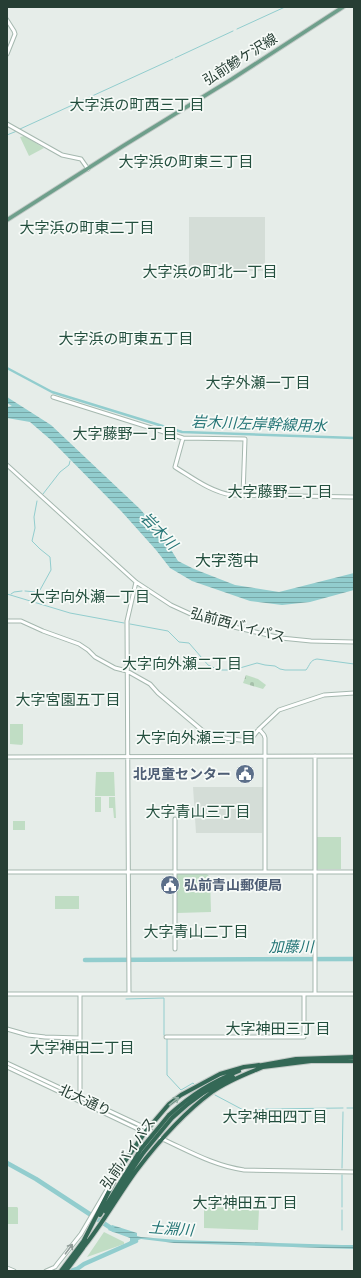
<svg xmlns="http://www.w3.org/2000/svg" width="361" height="1278" viewBox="0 0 361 1278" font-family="Helvetica,'Noto Sans JP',sans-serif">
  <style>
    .built { fill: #d4ddd7 }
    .green { fill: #c0ddc4 }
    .cemetery { fill: url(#cemetery-stones) }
    .water { fill: url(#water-rules) }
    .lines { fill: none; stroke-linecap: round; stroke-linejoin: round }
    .stream { stroke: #92cdce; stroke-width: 1 }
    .canal { stroke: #92cdce; stroke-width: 2.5 }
    .river { stroke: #92cdce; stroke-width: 4.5 }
    .secondary-casing { stroke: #a5b8af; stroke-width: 5 }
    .primary-casing { stroke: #c2c9c6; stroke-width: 5.5 }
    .highway-casing { stroke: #c2c9c6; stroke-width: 6 }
    .secondary { stroke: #fff; stroke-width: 3 }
    .primary { stroke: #6e9f8b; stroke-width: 3.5 }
    .highway { stroke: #346856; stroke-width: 4 }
    .highway-bridge-casing { stroke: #c2c9c6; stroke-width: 6; stroke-linecap: butt }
    .highway-bridge { stroke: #346856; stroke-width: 4 }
    .oneway { stroke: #95b1a6 }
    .oneway2 { stroke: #929e9a }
    .labels { text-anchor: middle; stroke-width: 3.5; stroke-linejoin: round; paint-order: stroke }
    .street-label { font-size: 14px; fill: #263e34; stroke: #f6faf7 }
    .service-label { font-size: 14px; font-weight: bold; fill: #4e5e75; stroke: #f6faf7; text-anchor: end }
    .neighbourhood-label { font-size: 15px; fill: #234f3e; stroke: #f6faf7 }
    .water-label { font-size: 15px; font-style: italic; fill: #247576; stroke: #f6faf7 }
    .quarter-label { font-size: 16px; fill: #234f3e; stroke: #f6faf7 }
  </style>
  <defs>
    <pattern id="cemetery-stones" width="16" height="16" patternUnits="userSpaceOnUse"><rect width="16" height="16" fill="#c0ddc4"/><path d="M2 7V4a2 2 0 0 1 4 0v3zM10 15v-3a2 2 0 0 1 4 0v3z" fill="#a5bfa9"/></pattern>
    <pattern id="water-rules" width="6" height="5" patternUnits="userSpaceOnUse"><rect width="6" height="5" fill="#92cdce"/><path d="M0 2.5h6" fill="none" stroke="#77a8a8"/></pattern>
  </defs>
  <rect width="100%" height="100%" fill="#e6ede9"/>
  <path class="built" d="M189,217H265V271H189Z
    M193,787H263L262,833H196Z"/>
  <path class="green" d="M24,136L44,148L29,156L20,137Z
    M10,724H23V743L22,745L10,744Z
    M96,772H114L115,796H95Z
    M95,797H101V812H95Z
    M109,797H115L116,818H114L113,808H109Z
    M13,821H25V830H13Z
    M317,837H341V869H317Z
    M176,874H207L210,877L211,912L177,913Z
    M55,896H79V909H55Z
    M7,1207H17L18,1208V1224H7Z
    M204,1207L257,1208L259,1209L258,1230L204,1228Z
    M104,1232L124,1242V1244L87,1257Z"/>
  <path class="cemetery" d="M246,675L258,679L266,685L263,689L243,683Z"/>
  <path class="water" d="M7,397L51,425L140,509L160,532L178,561L194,569L235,585L279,592L354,573V590L310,602L282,605L250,601L192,581L170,568L156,550L122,512L51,440L30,422L7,418V407L12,406L7,403Z
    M112,1225L137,1233V1236L141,1237L178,1240L342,1245H354V1249L174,1243L141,1239L127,1244L130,1241V1238L108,1230Z"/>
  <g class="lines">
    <path class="stream" d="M237,29L285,7
      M175,58L233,31
      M20,129L173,59
      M7,135L17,131
      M43,494L60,472L69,465L70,461
      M25,591L36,592L40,590L51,570L50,557L40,549L32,541L35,528L34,517L37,501
      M7,594L70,613L124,623
      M11,594L14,592L22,591
      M130,624L168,631L179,642L189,643L208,665L219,670H233L257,663L265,665L275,666L280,669L285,670H306C310,665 310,660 317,659L354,664
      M126,999L164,998V1035
      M167,1039V1075L180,1089L181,1090L193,1083L194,1084
      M215,1095L249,1113L262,1109
      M347,1108H354
      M266,1109L343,1108
      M342,1168L343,1112
      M342,1207V1175
      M342,1210V1230"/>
    <path class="canal" d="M7,368L52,392L182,432L354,438"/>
    <path class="river" d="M85,960L354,959
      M7,1163L36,1179L114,1230
      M71,1271L77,1269L84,1264L136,1241"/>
    <defs>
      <path id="secondary" d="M7,20L14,31L15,34L7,54
        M7,124L62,155L81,159L88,169
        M53,397L183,438L245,439L243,495
        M183,438L175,467C193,478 211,492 232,495L354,497
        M7,465L136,582L171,605L195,616L206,620L234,627L281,638L311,641L354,642
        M7,621H21L43,631L79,644L88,650L95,657L115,668L127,671L150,684L158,693L203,731L224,738L240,740H247L252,738L259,729L279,710L324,695L354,693
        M259,729L264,735L265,738V872
        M7,757L354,756
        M175,819V949
        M7,872H354
        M7,994H354
        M129,994L127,621L136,582
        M315,994V756
        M7,1029L28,1035L45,1037L80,1038
        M166,1037H304V994
        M7,1063L148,1129L154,1133
        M7,1067L140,1130L153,1135
        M80,1098V994
        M160,1138C187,1150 214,1166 244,1170L354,1172
        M7,1268L14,1271
        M46,1271L55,1267L58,1263L81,1234L115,1176"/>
      <path id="primary" d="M7,220L123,146L232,79L343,7"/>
      <path id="highway" d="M257,1066L296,1059L354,1057
        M256,1070L263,1067L311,1061H354
        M169,1115C191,1095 211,1082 239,1071
        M172,1118C190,1101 209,1087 233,1077
        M106,1212L123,1183L144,1152
        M100,1215L141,1149
        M84,1240L123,1164L146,1131L169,1104L181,1095L220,1074L244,1067L259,1065
        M82,1249C102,1225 117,1197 136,1171C158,1142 182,1114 212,1092C226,1082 243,1075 258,1069
        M61,1271L85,1239
        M66,1271L83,1248"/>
    </defs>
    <use href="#secondary" class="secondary-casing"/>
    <use href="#primary" class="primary-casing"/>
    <use href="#highway" class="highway-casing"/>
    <use href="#secondary" class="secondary"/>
    <use href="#primary" class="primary"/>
    <use href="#highway" class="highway"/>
    <defs>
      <path id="highway-bridge" d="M141,1149L169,1115
        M144,1152L172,1118"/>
    </defs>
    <use href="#highway-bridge" class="highway-bridge-casing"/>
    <use href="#highway-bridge" class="highway-bridge"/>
  </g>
  <defs><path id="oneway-shaft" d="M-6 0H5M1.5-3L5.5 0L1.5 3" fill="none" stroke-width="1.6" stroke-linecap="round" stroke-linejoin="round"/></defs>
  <use class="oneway" href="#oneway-shaft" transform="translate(174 1101) rotate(-39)"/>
  <use class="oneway2" href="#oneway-shaft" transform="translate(69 1249) rotate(-53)"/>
  <defs>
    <symbol id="civic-disc" viewBox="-11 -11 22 22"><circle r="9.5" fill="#5c6f8a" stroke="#f6faf7"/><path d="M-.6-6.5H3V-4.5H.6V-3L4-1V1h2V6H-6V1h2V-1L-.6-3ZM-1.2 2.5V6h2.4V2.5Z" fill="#fff"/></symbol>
  </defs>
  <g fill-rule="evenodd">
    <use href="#civic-disc" x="234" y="763" width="22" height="22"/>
    <use href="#civic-disc" x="159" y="874" width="22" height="22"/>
  </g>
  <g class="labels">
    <g class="street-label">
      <text transform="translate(240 59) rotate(-32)" y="5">弘前鰺ケ沢線</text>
      <text transform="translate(238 625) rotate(15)" y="5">弘前西バイパス</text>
      <text transform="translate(85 1100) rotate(25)" y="5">北大通り</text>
      <text transform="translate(128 1153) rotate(-55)" y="5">弘前バイパス</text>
    </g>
    <g class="service-label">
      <text x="231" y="779">北児童センター</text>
      <text x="184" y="890" text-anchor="start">弘前青山郵便局</text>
    </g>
    <g class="neighbourhood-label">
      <text x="137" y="110">大字浜の町西三丁目</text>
      <text x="186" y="167">大字浜の町東三丁目</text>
      <text x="87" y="233">大字浜の町東二丁目</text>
      <text x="210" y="277">大字浜の町北一丁目</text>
      <text x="126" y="344">大字浜の町東五丁目</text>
      <text x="258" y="388">大字外瀬一丁目</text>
      <text x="125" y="439">大字藤野一丁目</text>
      <text x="280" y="497">大字藤野二丁目</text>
      <text x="90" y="602">大字向外瀬一丁目</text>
      <text x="182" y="669">大字向外瀬二丁目</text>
      <text x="68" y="705">大字宮園五丁目</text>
      <text x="196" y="743">大字向外瀬三丁目</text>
      <text x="198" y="817">大字青山三丁目</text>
      <text x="196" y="937">大字青山二丁目</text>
      <text x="278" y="1034">大字神田三丁目</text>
      <text x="82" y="1053">大字神田二丁目</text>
      <text x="275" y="1122">大字神田四丁目</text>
      <text x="245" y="1208">大字神田五丁目</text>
    </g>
    <g class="water-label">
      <text transform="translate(259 424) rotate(2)" y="5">岩木川左岸幹線用水</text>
      <text transform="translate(159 531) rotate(46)" y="5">岩木川</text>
      <text x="291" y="952">加藤川</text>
      <text transform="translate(171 1229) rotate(4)" y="5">土淵川</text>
    </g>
    <g class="quarter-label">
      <text x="227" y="566">大字萢中</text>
    </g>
  </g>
  <rect width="361" height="1278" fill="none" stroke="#263e34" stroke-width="16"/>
</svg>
